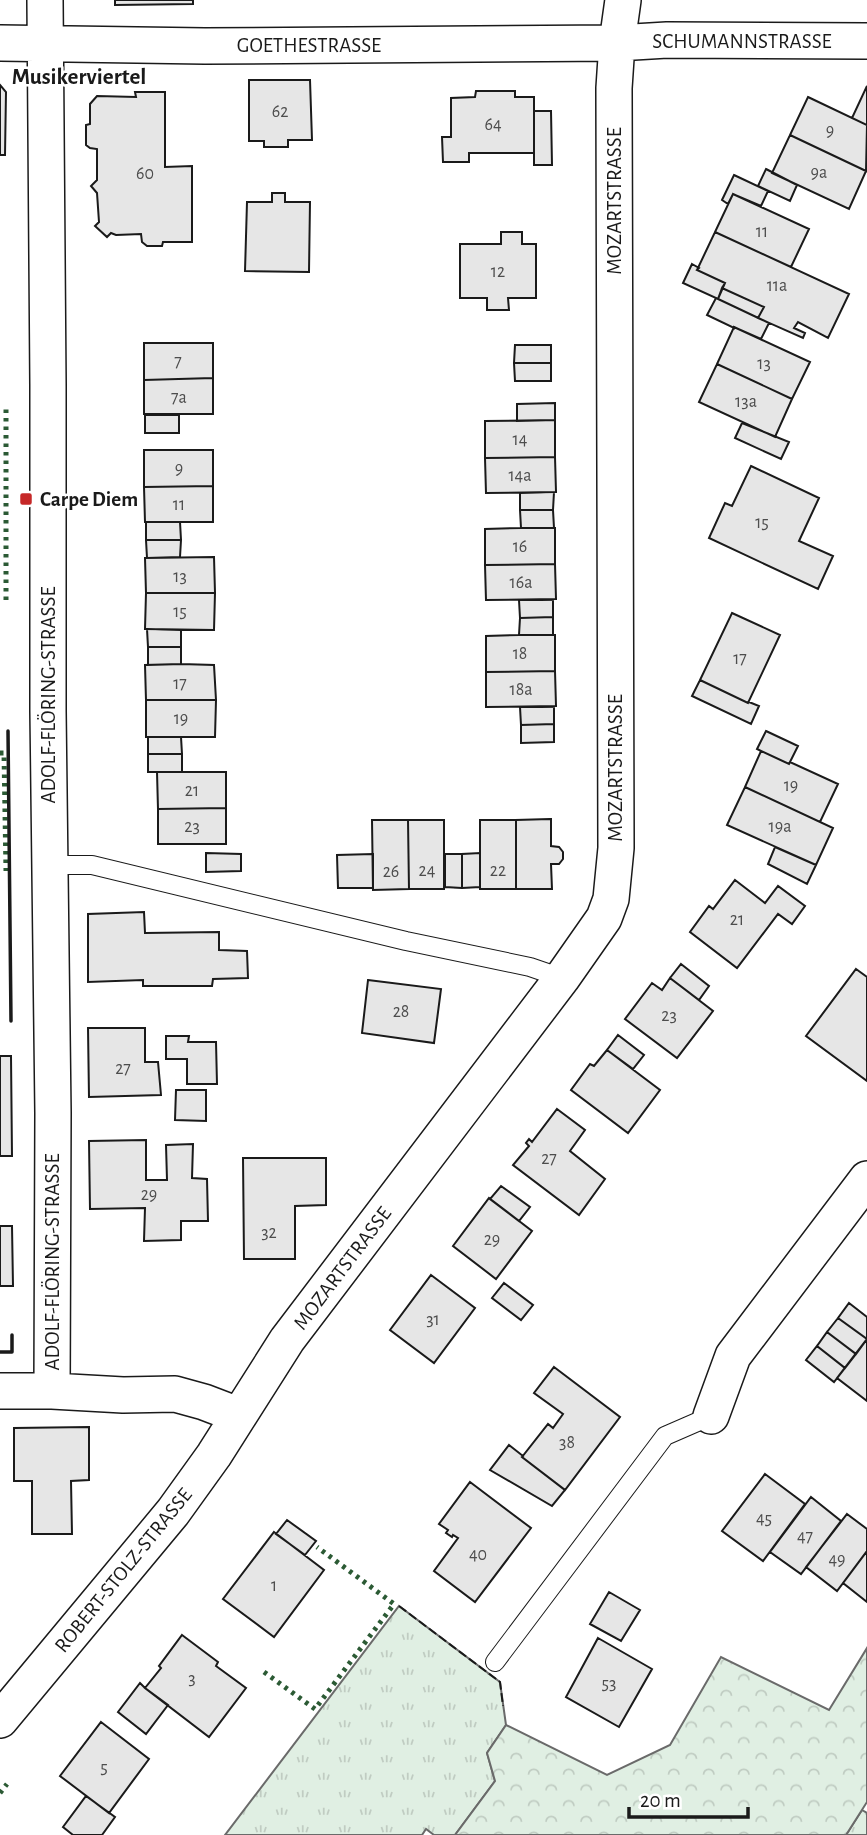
<svg xmlns="http://www.w3.org/2000/svg" width="867" height="1835" viewBox="0 0 867 1835" font-family="'Alegreya Sans',sans-serif">
  <style>
    .grass { fill: url(#grass-tufts); stroke: #6a6a6a; stroke-width: 2 }
    .forest { fill: url(#forest-crowns); stroke: #6a6a6a; stroke-width: 2 }
    .building { fill: #e6e6e6; stroke: #1a1a1a; stroke-width: 2 }
    .lines { fill: none; stroke-linecap: round; stroke-linejoin: round }
    .service-casing { stroke: #1a1a1a; stroke-width: 20 }
    .minor-casing { stroke: #1a1a1a; stroke-width: 38 }
    .service { stroke: #fff; stroke-width: 18 }
    .minor { stroke: #fff; stroke-width: 35 }
    .hedge { stroke: #2b5a34; stroke-width: 5; stroke-dasharray: 3.5 5; stroke-linecap: butt }
    .fence { stroke: #1a1a1a; stroke-width: 2; stroke-dasharray: 9 3.5; stroke-linecap: butt }
    .wall { stroke: #1a1a1a; stroke-width: 3.5 }
    .poi-dot { fill: #c62828; stroke: #fff; stroke-width: 2.5 }
    .labels { text-anchor: middle; stroke-width: 5; stroke-linejoin: round; paint-order: stroke }
    .number-label { font-size: 18px; fill: #4d4d4d }
    .street-label { font-size: 21px; fill: #1a1a1a; stroke: #fff }
    .poi-label { font-size: 21px; font-weight: bold; fill: #1a1a1a; stroke: #fff; text-anchor: start }
    .neighbourhood-label { font-size: 23px; font-weight: bold; fill: #1a1a1a; stroke: #fff }
  </style>
  <defs>
    <pattern id="grass-tufts" width="24" height="20" patternUnits="userSpaceOnUse" patternTransform="scale(1.75)"><rect width="24" height="20" fill="#e0efe3"/><path d="M3 7l-1-3M5 7V3M7 7l1-3M15 17l-1-3M17 17v-4M19 17l1-3" fill="none" stroke="#c0ccc2"/></pattern>
    <pattern id="forest-crowns" width="20" height="18" patternUnits="userSpaceOnUse" patternTransform="scale(1.75)"><rect width="20" height="18" fill="#e0efe3"/><path d="M2 6a3 3 0 1 1 6 0M12 15a3 3 0 1 1 6 0" fill="none" stroke="#c0ccc2"/></pattern>
  </defs>
  <rect width="100%" height="100%" fill="#fff"/>
  <path class="grass" d="M399,1606L500,1682L506,1725L487,1753L495,1781L455,1835H434L426,1829L422,1835H225Z
    M862,1810L867,1813V1835H846Z"/>
  <path class="forest" d="M867,1648V1802L846,1835H455L495,1781L487,1753L506,1725L607,1775L670,1745L721,1657L829,1710Z"/>
  <path class="building" d="M115,0H193V4L115,5Z
    M249,80H310L312,140H288V147H264V141H249Z
    M0,85L6,92L5,155H0Z
    M867,86V125L852,118Z
    M476,91H515V97H534V153H469V162H443L442,137H451V98L475,97Z
    M135,92H165V167L192,166V242H163L162,246H147L142,242L141,234L116,235L111,233L107,237L95,226L99,222L97,193L91,186L97,180V149L90,148L86,145V125L90,124V104L97,96L136,97Z
    M808,97L867,125L866,171L790,135Z
    M534,111H551L552,165H534Z
    M790,135L866,171L849,209L772,173Z
    M766,169L797,185L790,201L758,186Z
    M734,175L768,191L761,206L733,194L728,204L722,200Z
    M272,193H285V202H310L309,272L245,271L247,202H272Z
    M733,194L809,229L791,267L715,232Z
    M501,232H522V244H536V298H508L509,310H487V298H460V244H501Z
    M715,232L849,294L828,338L798,322L794,328L805,333L803,338L758,318L764,307L722,288L725,283L697,270Z
    M692,264L699,268L697,270L725,283L718,299L683,283Z
    M722,288L764,307L758,318L718,299Z
    M716,298L769,323L761,339L734,327V328L707,315Z
    M734,327L810,362L792,399L717,364Z
    M144,343H213V378L144,380Z
    M515,345H551V363H514Z
    M514,363H551V381H515Z
    M717,364L792,399L775,437L699,402Z
    M213,378V414H144V380Z
    M555,403V420L517,421V404Z
    M145,415H179V433H145Z
    M555,420V457L485,458V421Z
    M742,423L789,442L781,459L735,438Z
    M144,450H213V486L144,487Z
    M555,457L556,492L486,493L485,458Z
    M751,466L819,498L799,541L833,556L818,589L709,538L725,503L732,506Z
    M213,486V522H145L144,487Z
    M554,492L553,510H520V493Z
    M520,510H553L554,528H521Z
    M146,522H180L181,540H146Z
    M521,528H555V564L485,565V529Z
    M146,540H181L180,557L147,558Z
    M214,557L215,593H146L145,558Z
    M555,564L556,599L486,600L485,565Z
    M146,593H215L214,630L145,629Z
    M519,600H553V617L520,618Z
    M732,613L780,635L748,703L700,680Z
    M553,617V635H519L520,618Z
    M147,629L181,630V647H148Z
    M519,635H555V671L486,672V636Z
    M148,647H181V664L148,665Z
    M181,664L214,665L216,700H146L145,665Z
    M555,671L556,706L486,707V672Z
    M700,680L748,703L749,702L759,706L751,724L692,696Z
    M146,700H216L215,737H146Z
    M520,707H554V724L521,725Z
    M554,724V742L521,743V725Z
    M766,731L798,746L789,764L757,749Z
    M148,737H181L182,754H148Z
    M761,751L789,764L790,762L838,784L820,822L745,787Z
    M148,754H182V772H148Z
    M157,772H226V808L158,809Z
    M745,787L833,828L816,865L727,825Z
    M226,808V844H158V809Z
    M550,819H551V846L559,847L563,852V859L559,864H551L552,889H516V820Z
    M372,820H408L409,889L373,890Z
    M408,820H444V889H409Z
    M480,820H516V889H480Z
    M775,847L816,865L807,884L768,864Z
    M206,853L241,854V871L206,872Z
    M480,853V887L462,888V854Z
    M373,854V888H338L337,855Z
    M445,854H462V888L445,887Z
    M735,880L765,903L778,886L805,906L792,924L778,914L737,968L690,932L709,906L713,909Z
    M144,912L145,933L219,932V950L247,951L248,978L213,979L212,986H143V980L88,982V914Z
    M681,964L709,986L699,1000L670,978Z
    M856,969L867,977V1081L806,1036Z
    M670,978L713,1011L677,1058L625,1019L652,983L662,990Z
    M368,980L441,989L434,1043L362,1033Z
    M88,1028H145V1062H158L161,1095L89,1097Z
    M618,1035L644,1055L633,1069L607,1050Z
    M166,1036H189L188,1042H216L217,1084H187V1059H166Z
    M607,1050L660,1090L628,1133L571,1090L590,1064L594,1066Z
    M0,1056H11L12,1156H0Z
    M176,1090H206V1121L175,1120Z
    M557,1109L585,1130L570,1151L605,1179L579,1215L513,1165L529,1146L526,1143L529,1139L532,1142Z
    M146,1140V1180H167L166,1145L193,1144L192,1178L207,1179L208,1221H181V1240L144,1241L145,1208L90,1209L89,1141Z
    M243,1158H326V1205L295,1206V1259H244Z
    M501,1186L530,1207L519,1221L490,1199Z
    M489,1198L532,1231L496,1279L453,1246Z
    M0,1226H12L13,1286H0Z
    M431,1275L475,1308L434,1363L390,1330Z
    M504,1283L533,1305L521,1320L492,1298Z
    M849,1303L867,1317V1339L838,1318Z
    M838,1318L867,1339L856,1354L827,1332Z
    M827,1332L856,1354L845,1368L817,1346Z
    M867,1339V1401L837,1378Z
    M817,1346L845,1368L834,1382L806,1360Z
    M554,1367L620,1417L565,1490L522,1457L548,1424L553,1428L563,1414L534,1393Z
    M89,1427V1480L71,1481L72,1534H32V1481H14V1428Z
    M509,1445L523,1456L522,1457L565,1490L552,1506L490,1470Z
    M765,1474L805,1504L763,1561L722,1531Z
    M470,1482L531,1528L475,1602L434,1571L458,1538L453,1535L452,1537L446,1533L448,1530L439,1524Z
    M811,1497L841,1521L801,1574L770,1552Z
    M847,1514L867,1529V1551L837,1591L806,1567Z
    M287,1520L316,1541L305,1555L276,1534Z
    M274,1532L324,1570L274,1637L223,1599Z
    M867,1551V1602L843,1583Z
    M609,1592L640,1610L621,1641L590,1624Z
    M182,1635L218,1662L216,1666L246,1688L209,1737L145,1688L161,1668L159,1666Z
    M598,1638L652,1669L619,1727L566,1697Z
    M140,1683L145,1688L168,1705L146,1734L118,1712Z
    M101,1722L149,1759L109,1813L60,1776Z
    M86,1796L115,1817L102,1835H73L63,1827Z"/>
  <g class="lines">
    <defs>
      <path id="service" d="M49,865H92L406,941L530,967L562,978
        M495,1662L665,1436L711,1416"/>
      <path id="minor" d="M45,0L48,385V711L53,1113L52,1391
        M0,43L205,46L617,43L667,40L867,41
        M0,1391H52L123,1395L175,1394L204,1402L238,1415
        M711,1416L733,1356L867,1179
        M0,1720L173,1512L214,1455L287,1340L562,978L604,918L611,899L616,848L614,88L617,43L623,0"/>
    </defs>
    <use href="#service" class="service-casing"/>
    <use href="#minor" class="minor-casing"/>
    <use href="#service" class="service"/>
    <use href="#minor" class="minor"/>
    <path class="hedge" d="M6,600V405
      M0,753H4L6,871
      M264,1672L315,1709L394,1604L317,1547
      M0,1793L7,1784"/>
    <path class="fence" d="M399,1606L500,1682L503,1706"/>
    <path class="wall" d="M8,731L11,1021
      M0,1352H12V1335"/>
  </g>
  <rect class="poi-dot" x="19" y="492" width="14" height="14" rx="3.5"/>
  <g class="labels">
    <g class="number-label">
      <text x="280" y="117">62</text>
      <text x="493" y="130">64</text>
      <text x="830" y="136">9</text>
      <text x="819" y="178">9a</text>
      <text x="145" y="179">60</text>
      <text x="762" y="237">11</text>
      <text x="498" y="277">12</text>
      <text x="777" y="291">11a</text>
      <text x="178" y="367">7</text>
      <text x="764" y="369">13</text>
      <text x="179" y="403">7a</text>
      <text x="746" y="407">13a</text>
      <text x="520" y="445">14</text>
      <text x="179" y="474">9</text>
      <text x="520" y="481">14a</text>
      <text x="179" y="510">11</text>
      <text x="762" y="528">15</text>
      <text x="520" y="552">16</text>
      <text x="180" y="582">13</text>
      <text x="521" y="588">16a</text>
      <text x="180" y="617">15</text>
      <text x="520" y="659">18</text>
      <text x="740" y="664">17</text>
      <text x="180" y="689">17</text>
      <text x="521" y="695">18a</text>
      <text x="181" y="724">19</text>
      <text x="791" y="791">19</text>
      <text x="192" y="796">21</text>
      <text x="192" y="832">23</text>
      <text x="780" y="832">19a</text>
      <text x="427" y="876">24</text>
      <text x="498" y="876">22</text>
      <text x="391" y="877">26</text>
      <text x="737" y="925">21</text>
      <text x="401" y="1017">28</text>
      <text x="669" y="1021">23</text>
      <text x="123" y="1074">27</text>
      <text x="549" y="1164">27</text>
      <text x="149" y="1200">29</text>
      <text x="269" y="1238">32</text>
      <text x="492" y="1245">29</text>
      <text x="433" y="1325">31</text>
      <text x="567" y="1448">38</text>
      <text x="764" y="1524">45</text>
      <text x="805" y="1542">47</text>
      <text x="478" y="1560">40</text>
      <text x="837" y="1565">49</text>
      <text x="274" y="1591">1</text>
      <text x="192" y="1684">3</text>
      <text x="609" y="1689">53</text>
      <text x="104" y="1773">5</text>
    </g>
    <g class="street-label">
      <text x="742" y="48">SCHUMANNSTRASSE</text>
      <text x="309" y="52">GOETHESTRASSE</text>
      <text transform="translate(614 201) rotate(-90)" y="7">MOZARTSTRASSE</text>
      <text transform="translate(48 695) rotate(-90)" y="7">ADOLF-FLÖRING-STRASSE</text>
      <text transform="translate(615 768) rotate(-90)" y="7">MOZARTSTRASSE</text>
      <text transform="translate(52 1262) rotate(-90)" y="7">ADOLF-FLÖRING-STRASSE</text>
      <text transform="translate(342 1268) rotate(-53)" y="7">MOZARTSTRASSE</text>
      <text transform="translate(123 1570) rotate(-51)" y="7">ROBERT-STOLZ-STRASSE</text>
    </g>
    <g class="poi-label">
      <text x="40" y="506">Carpe Diem</text>
    </g>
    <g class="neighbourhood-label">
      <text x="79" y="84">Musikerviertel</text>
    </g>
  </g>
  <path d="M629 1807v10h119v-10" fill="none" stroke="#1a1a1a" stroke-width="3.5"/>
  <text x="640" y="1807" font-size="21" fill="#1a1a1a" stroke="#ffffff" stroke-width="5" paint-order="stroke">20 m</text>
</svg>
